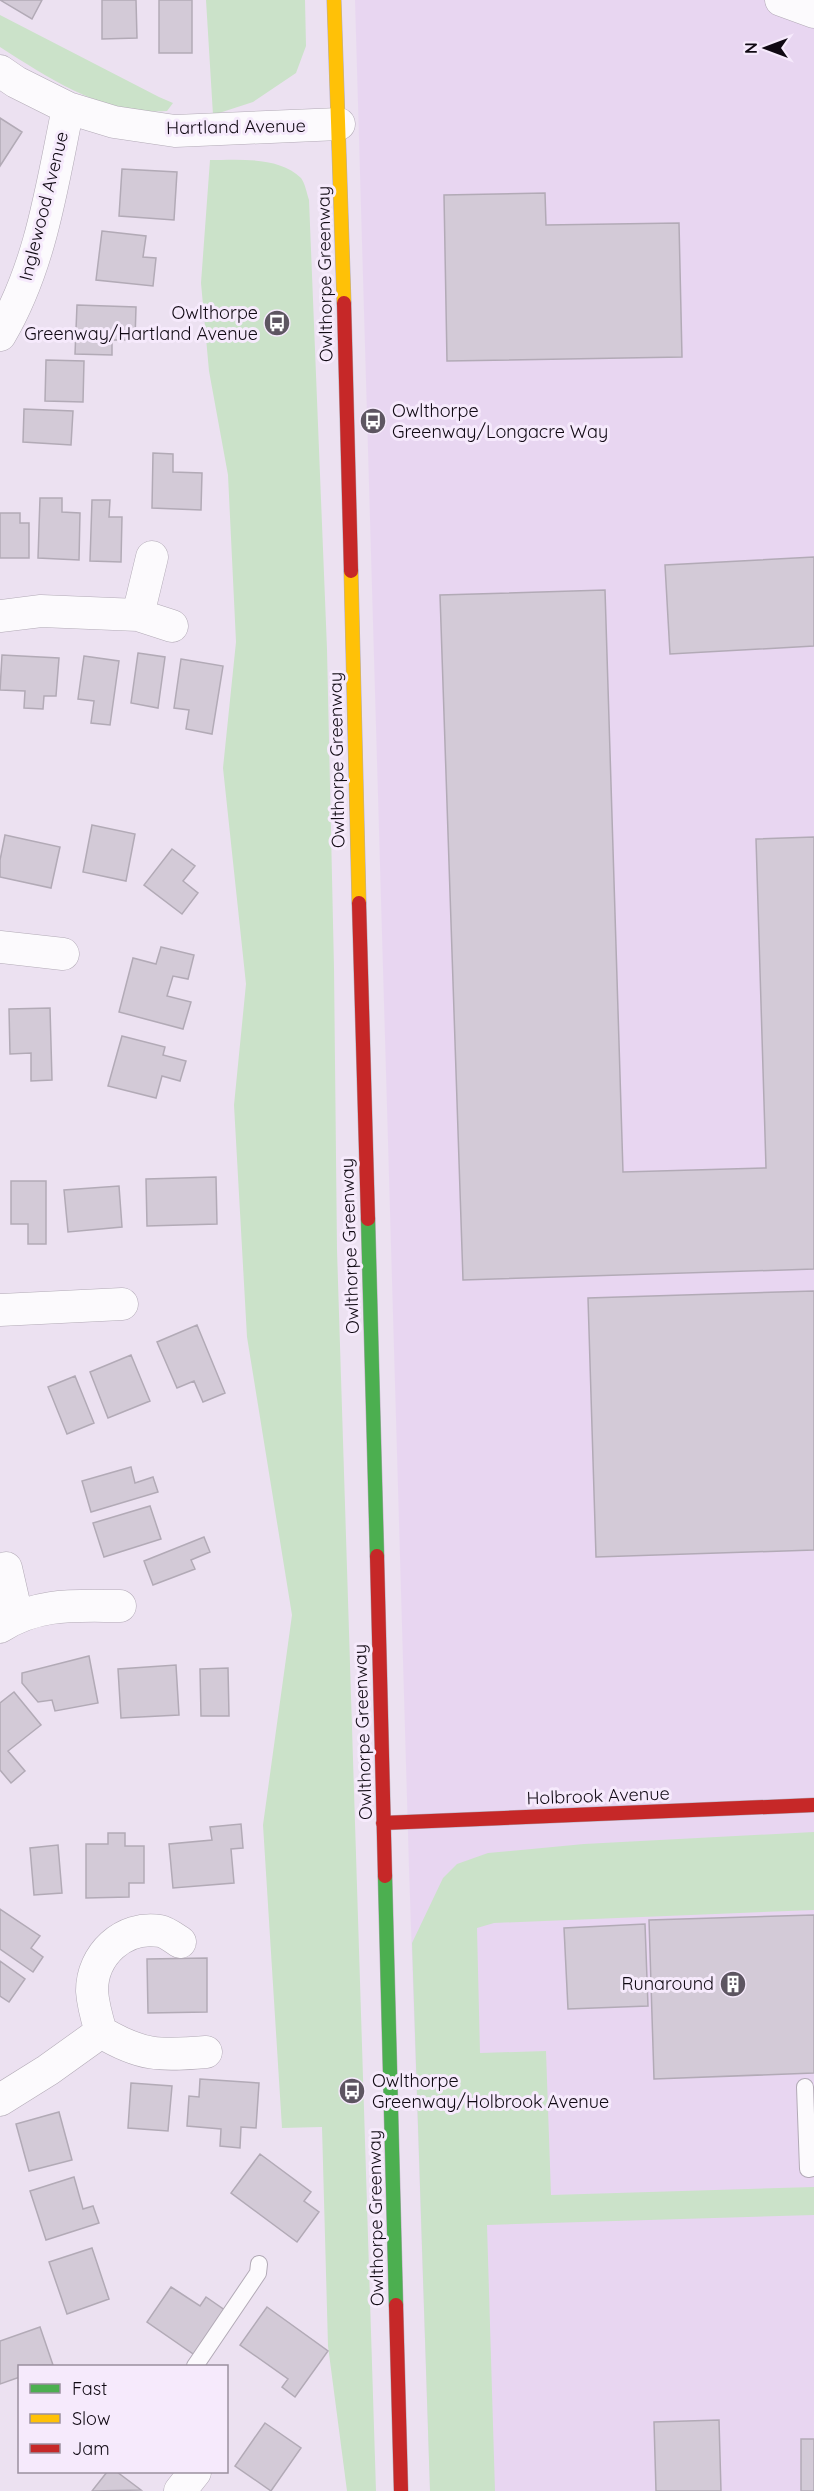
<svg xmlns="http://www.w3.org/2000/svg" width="814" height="2491" viewBox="0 0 814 2491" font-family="Quicksand,sans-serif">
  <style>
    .built { fill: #e8d6f1 }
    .green { fill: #cbe2c9 }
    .building { fill: #d3cad7; stroke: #b2aab6; stroke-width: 1.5 }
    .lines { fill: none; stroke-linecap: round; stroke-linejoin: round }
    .lane-casing { stroke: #b2aab6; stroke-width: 18 }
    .street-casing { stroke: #b2aab6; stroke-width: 33 }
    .fast-casing { stroke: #b2aab6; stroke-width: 15 }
    .slow-casing { stroke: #b2aab6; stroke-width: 15 }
    .jam-casing { stroke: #b2aab6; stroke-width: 15 }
    .lane { stroke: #fcfafd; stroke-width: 16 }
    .street { stroke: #fcfafd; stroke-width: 32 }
    .fast { stroke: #4caf50; stroke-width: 14 }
    .slow { stroke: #ffc107; stroke-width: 14 }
    .jam { stroke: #c62828; stroke-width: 14 }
    .labels { text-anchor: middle; stroke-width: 6; stroke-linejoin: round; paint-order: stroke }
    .street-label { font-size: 18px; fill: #100913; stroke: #f6eafc }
    .poi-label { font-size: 18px; fill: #100913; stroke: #f6eafc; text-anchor: end }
  </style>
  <rect width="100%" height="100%" fill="#ece1f1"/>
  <path class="built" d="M355,0H814V2491H430L409,1868Z"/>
  <path class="green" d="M206,0H305L306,46L296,73L253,102L213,115Z
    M0,15L159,97L173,103L167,111C105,116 50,79 0,47Z
    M210,160C238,160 279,156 301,178C305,183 307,194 309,200L327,649L334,968L337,1250L376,2491H347L328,2346L322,2127L282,2128L263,1825L292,1615L247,1337L234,1105L246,984L223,768L236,642L228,475L209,371L201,283Z
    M814,1832V1910L494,1923L477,1928L480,2053L546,2051L551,2195L814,2187V2215L487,2225L495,2491H430L412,1943L443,1878L457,1864L488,1853L584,1844Z"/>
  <path class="building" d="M0,0H42L32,19Z
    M102,0H136L137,38L102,39Z
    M159,0H192V53H159Z
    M0,118L22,132L0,166Z
    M122,169L177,172L174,220L119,216Z
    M545,193L546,225L679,223L682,357L447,361L444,195Z
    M102,231L146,236L143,257L156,258L153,286L96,280Z
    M77,305L136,307L135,340H112V355L75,354Z
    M46,360L84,361L83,402L45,401Z
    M24,409L73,411L71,445L23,442Z
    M153,453L173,454V472L202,473L201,510L152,508Z
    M40,498H62V512L80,513L79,560L38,558Z
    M92,500H110L109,517H122L121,562L90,561Z
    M0,513H20V523H29V558H0Z
    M814,557V646L670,654L665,565Z
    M605,590L623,1172L766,1168L756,839L814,837V1269L463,1280L440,595Z
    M138,653L165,657L158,708L131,703Z
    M2,655L59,658L56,696H44L43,709L24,708L25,691L0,690Z
    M84,656L119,661L110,725L91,723L94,701L78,699Z
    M181,659L223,666L212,734L186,729L189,710L174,708Z
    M92,825L135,834L126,881L83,872Z
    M5,835L60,847L51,888L0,877V860Z
    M172,849L195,866L183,881L198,893L182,914L144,885Z
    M161,947L194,955L188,979L173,976L167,996L191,1002L183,1029L119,1012L133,958L156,964Z
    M50,1008L52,1080L31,1081V1053L10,1054L9,1009Z
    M122,1036L165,1047L163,1055L186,1061L180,1081L162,1076L156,1098L108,1086Z
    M216,1177L217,1224L147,1226L146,1179Z
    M11,1181H46V1244H28V1224H11Z
    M119,1186L122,1227L68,1232L64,1190Z
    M814,1291V1550L596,1557L588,1298Z
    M197,1325L225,1393L203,1402L194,1381L177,1388L157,1342Z
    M131,1355L150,1401L108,1418L90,1372Z
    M75,1376L94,1423L67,1434L48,1387Z
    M131,1467L135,1483L153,1477L158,1492L91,1512L82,1481Z
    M150,1506L161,1539L104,1557L93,1523Z
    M204,1537L210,1552L191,1560L195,1569L153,1585L144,1561Z
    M89,1656L98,1703L55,1711L52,1700L38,1702L22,1683V1673Z
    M176,1665L179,1715L121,1718L118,1669Z
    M228,1668L229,1716H201L200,1669Z
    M14,1692L41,1725L8,1751L25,1771L11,1783L0,1770V1703Z
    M241,1824L243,1848L231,1849L234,1883L173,1888L169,1844L212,1840L210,1827Z
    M108,1833H125V1846H144V1883H129V1897L86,1898V1844H108Z
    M58,1845L62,1893L34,1895L30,1848Z
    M0,1909L40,1936L31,1948L43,1957L33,1972L0,1949Z
    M814,1915V2073L654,2079L649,1920Z
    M645,1924L648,2006L568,2009L564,1928Z
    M207,1958V2012L148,2013L147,1959Z
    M0,1961L25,1979L9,2002L0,1996Z
    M200,2079L259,2083L256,2128L241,2127L240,2148L220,2146L221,2129L187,2126L189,2096L199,2097Z
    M131,2083L172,2086L168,2131L128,2128Z
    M59,2112L72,2160L29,2171L16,2124Z
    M260,2154L311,2192L304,2201L319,2212L297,2242L231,2193Z
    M74,2177L83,2209L93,2206L99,2223L46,2240L30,2191Z
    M92,2248L109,2299L67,2314L49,2262Z
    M171,2287L200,2306L206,2297L229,2313L199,2358L147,2322Z
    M267,2307L328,2351L295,2397L282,2387L288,2379L240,2345Z
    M40,2327L53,2365L20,2366V2377L0,2384V2341Z
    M719,2420L721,2491H656L654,2422Z
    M265,2423L301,2448L271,2491L235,2466Z
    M801,2439H814V2491H801Z
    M107,2472H117L141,2490L92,2491Z"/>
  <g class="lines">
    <defs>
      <path id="lane" d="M805,2087L808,2169L814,2168
        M195,2366L258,2273L259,2264"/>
      <path id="street" d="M781,0L814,12
        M0,71L16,82L68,108L114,122L175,131L339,124
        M0,335C41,266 52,185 68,108
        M138,615L152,557
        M0,616L41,611L138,615L172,626
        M0,947L63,954
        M0,1310L122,1304
        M6,1568L17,1616
        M0,1627C38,1602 77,1606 120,1606
        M180,1942C174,1938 166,1932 160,1931C123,1925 92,1955 92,1991C93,2005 97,2019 101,2032C141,2056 160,2056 206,2052
        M0,2100L48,2070L101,2032
        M180,2491L195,2472"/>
      <path id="fast" d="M368,1219L377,1556
        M385,1876L396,2305"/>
      <path id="slow" d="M334,0L344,303
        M351,571L359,903"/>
      <path id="jam" d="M344,303L351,571
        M359,903L368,1219
        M377,1556L385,1876
        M383,1823L814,1805
        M396,2305L401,2491"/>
    </defs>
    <use href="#lane" class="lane-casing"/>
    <use href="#street" class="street-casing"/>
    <use href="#fast" class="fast-casing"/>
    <use href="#slow" class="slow-casing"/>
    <use href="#jam" class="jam-casing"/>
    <use href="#lane" class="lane"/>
    <use href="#street" class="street"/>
    <use href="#fast" class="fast"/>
    <use href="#slow" class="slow"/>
    <use href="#jam" class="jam"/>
  </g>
  <defs>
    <symbol id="bus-disc" viewBox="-11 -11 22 22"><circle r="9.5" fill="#5d5561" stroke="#f6eafc"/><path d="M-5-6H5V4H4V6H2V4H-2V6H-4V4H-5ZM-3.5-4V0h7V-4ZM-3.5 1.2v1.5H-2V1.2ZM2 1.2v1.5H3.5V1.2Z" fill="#fff"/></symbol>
    <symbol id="building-disc" viewBox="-11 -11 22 22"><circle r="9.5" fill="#5d5561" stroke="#f6eafc"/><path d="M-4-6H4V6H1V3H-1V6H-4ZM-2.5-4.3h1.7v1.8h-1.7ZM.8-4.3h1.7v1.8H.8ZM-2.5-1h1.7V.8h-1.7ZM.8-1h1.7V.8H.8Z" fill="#fff"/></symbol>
  </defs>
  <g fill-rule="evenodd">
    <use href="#bus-disc" x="262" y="308" width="30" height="30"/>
    <use href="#bus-disc" x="358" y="406" width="30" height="30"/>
    <use href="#building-disc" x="718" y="1969" width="30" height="30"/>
    <use href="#bus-disc" x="337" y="2076" width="30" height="30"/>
  </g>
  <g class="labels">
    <g class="street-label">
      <text transform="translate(236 127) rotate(-1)" y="6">Hartland Avenue</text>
      <text transform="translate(44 206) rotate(-76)" y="6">Inglewood Avenue</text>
      <text transform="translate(325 274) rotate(-91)" y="6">Owlthorpe Greenway</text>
      <text transform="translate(337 760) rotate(-91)" y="6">Owlthorpe Greenway</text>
      <text transform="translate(350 1246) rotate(-92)" y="6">Owlthorpe Greenway</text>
      <text transform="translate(363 1732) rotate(-92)" y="6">Owlthorpe Greenway</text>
      <text transform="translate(598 1796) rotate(-2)" y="6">Holbrook Avenue</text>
      <text transform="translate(376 2218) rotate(-91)" y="6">Owlthorpe Greenway</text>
    </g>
    <g class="poi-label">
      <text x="258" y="319">Owlthorpe<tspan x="258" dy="21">Greenway/Hartland Avenue</tspan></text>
      <text x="392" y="417" text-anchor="start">Owlthorpe<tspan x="392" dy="21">Greenway/Longacre Way</tspan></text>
      <text x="714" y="1990">Runaround</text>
      <text x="372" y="2087" text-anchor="start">Owlthorpe<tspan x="372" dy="21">Greenway/Holbrook Avenue</tspan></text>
    </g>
  </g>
  <rect x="18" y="2365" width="210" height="108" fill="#f6eafc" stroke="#9a909f" stroke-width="1.5"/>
  <rect x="30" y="2384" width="30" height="9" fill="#4caf50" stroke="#9a909f" stroke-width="1.5"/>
  <text x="72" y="2395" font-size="18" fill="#100913">Fast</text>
  <rect x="30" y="2414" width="30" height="9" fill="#ffc107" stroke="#9a909f" stroke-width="1.5"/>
  <text x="72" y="2425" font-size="18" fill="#100913">Slow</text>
  <rect x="30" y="2444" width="30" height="9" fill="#c62828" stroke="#9a909f" stroke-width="1.5"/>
  <text x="72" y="2455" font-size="18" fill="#100913">Jam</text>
  <g transform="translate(766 48) rotate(270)" stroke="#f6eafc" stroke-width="4.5" paint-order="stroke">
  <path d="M0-4.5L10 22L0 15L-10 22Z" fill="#100913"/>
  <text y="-9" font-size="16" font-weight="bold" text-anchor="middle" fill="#100913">N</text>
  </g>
</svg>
